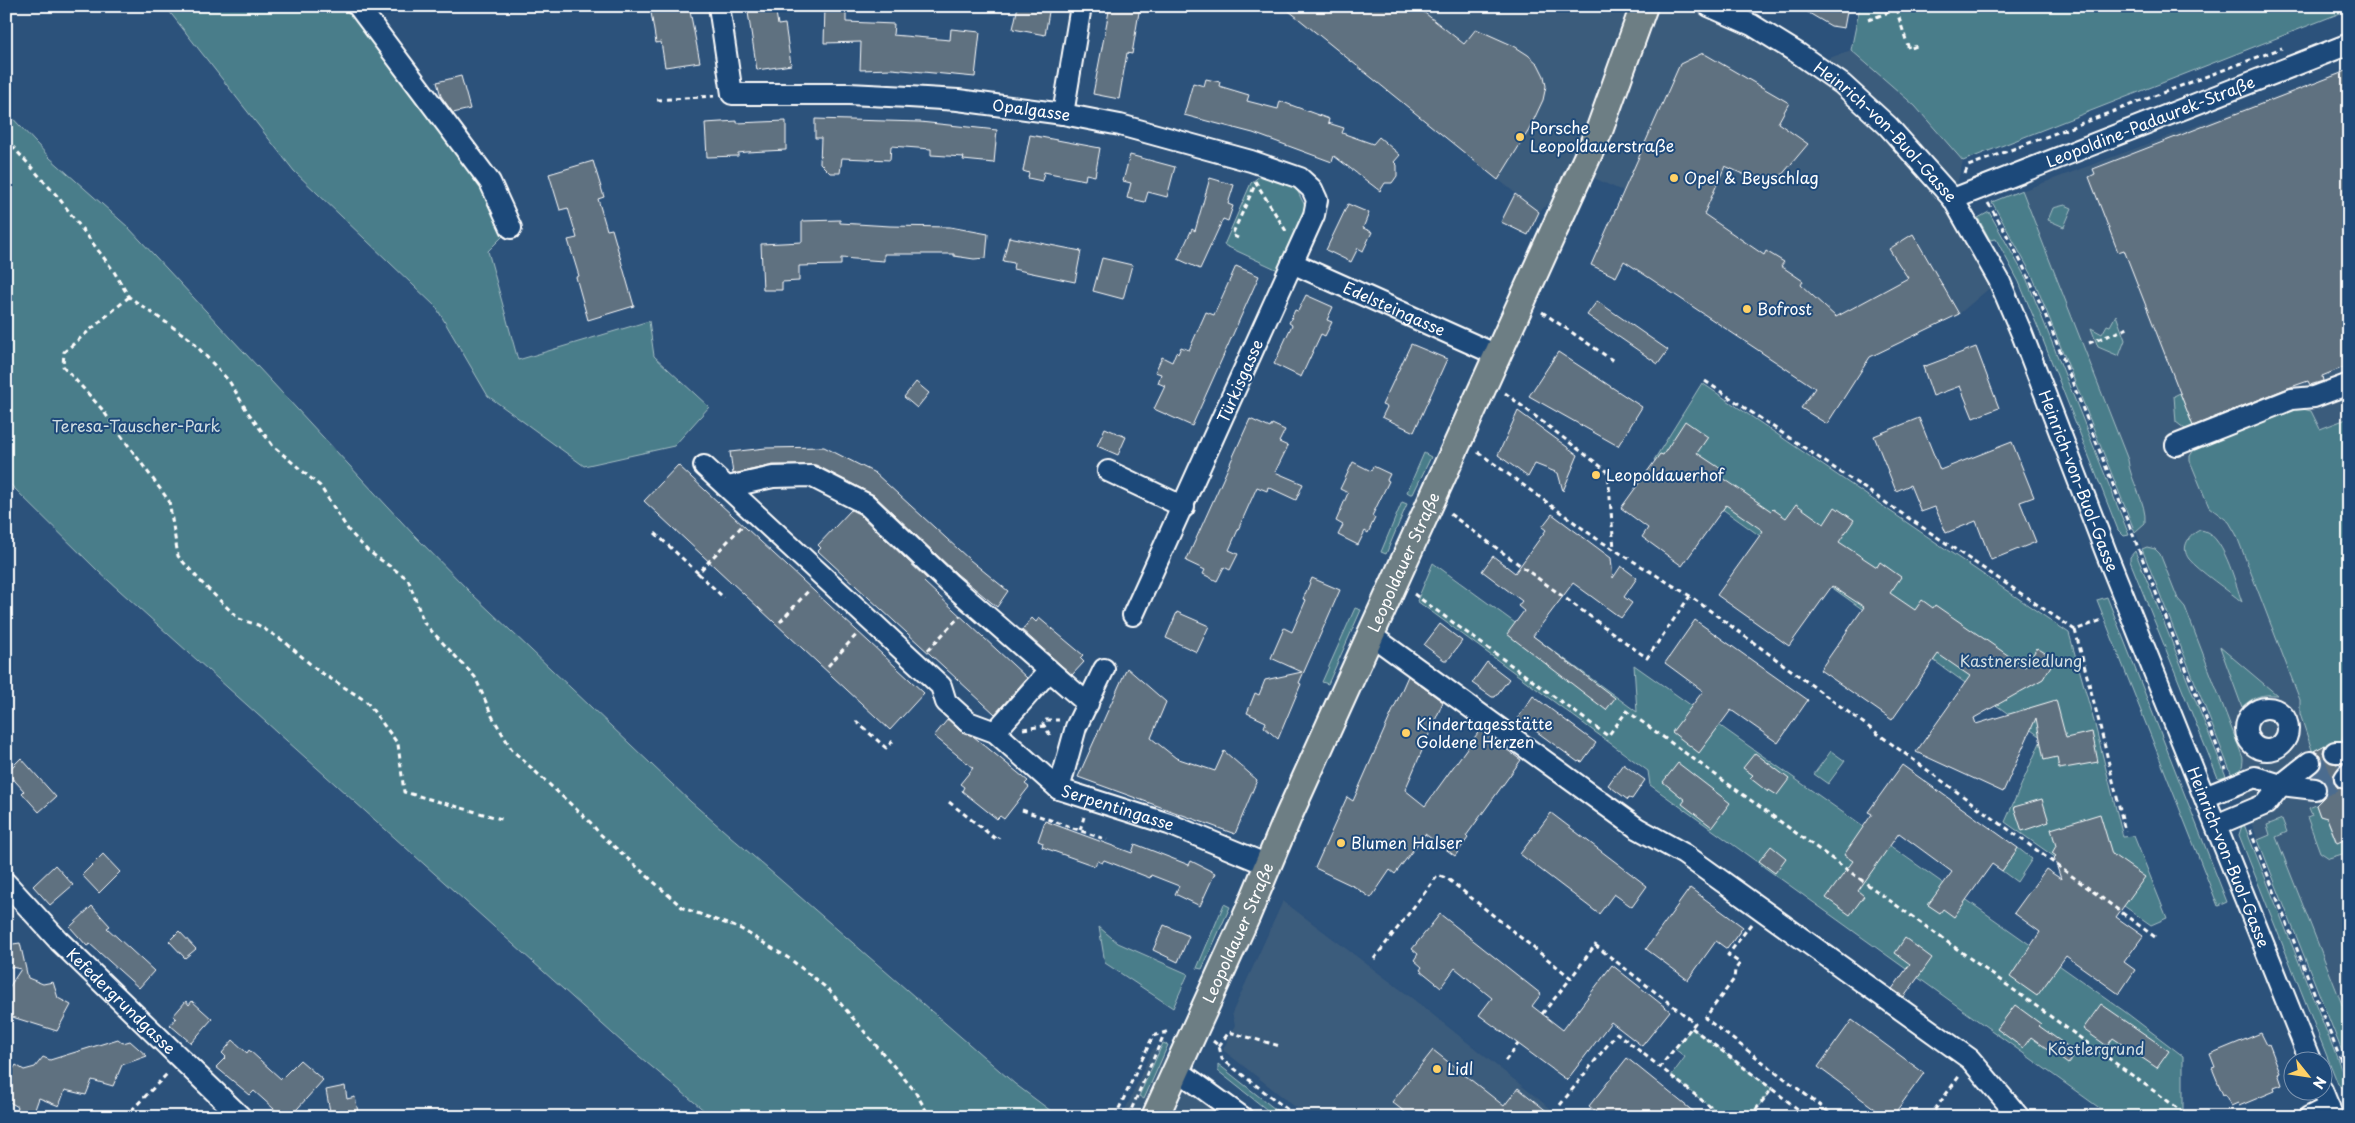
<svg xmlns="http://www.w3.org/2000/svg" width="2355" height="1123" viewBox="0 0 2355 1123" font-family="'Playpen Sans',sans-serif">
  <style>
    .built { fill: #3b5b7c }
    .green { fill: #4a7d8a; stroke: #a4bec4 }
    .building { fill: #5f7180; stroke: #fff }
    .lines { fill: none; stroke-linecap: round; stroke-linejoin: round }
    .minor-tunnel { stroke: #4c6c8f; stroke-width: 20; stroke-dasharray: 20 10; stroke-linecap: butt }
    .minor-casing { stroke: #fff; stroke-width: 24 }
    .major-casing { stroke: #fff; stroke-width: 30 }
    .path { stroke: #fff; stroke-width: 3; stroke-dasharray: 5 4; stroke-linecap: butt }
    .minor { stroke: #1f4a7a; stroke-width: 20 }
    .major { stroke: #6d7e84; stroke-width: 26 }
    .poi-dot { fill: #ffd166; stroke: #1f4a7a; stroke-width: 2 }
    .labels { text-anchor: middle; stroke-width: 4; stroke-linejoin: round; paint-order: stroke }
    .street-label { font-size: 16px; fill: #fff; stroke: #1f4a7a }
    .poi-label { font-size: 16px; fill: #fff; stroke: #1f4a7a; text-anchor: start }
    .park-label { font-size: 16px; fill: #d2dee2; stroke: #1f4a7a }
  </style>
  <rect width="100%" height="100%" fill="#2c527b"/>
  <filter id="ink" filterUnits="userSpaceOnUse"><feTurbulence type="fractalNoise" baseFrequency=".02" numOctaves="2"/><feDisplacementMap in="SourceGraphic" scale="10" xChannelSelector="R" yChannelSelector="G"/><feConvolveMatrix kernelMatrix="1 2 1 2 8 2 1 2 1" color-interpolation-filters="sRGB"/></filter>
  <g filter="url(#ink)">
    <path class="built" d="M1281,6H1724L1819,62L1851,50L1915,106L1963,161L1953,200L1999,280L1959,314L1870,357L1620,190L1583,173L1539,212Z
      M2349,69V1069L2053,324L2032,275L1992,202Z
      M1283,901L1413,999L1561,1117H1308L1223,1050L1235,1025L1232,1013Z
      M1153,1048L1242,1117H1122Z"/>
    <path class="green" d="M165,6H358L511,228L488,251L518,360L649,321L654,356L709,407L674,446L584,466L488,396L436,307L294,171Z
      M1860,6H2341L2343,12L1963,161L1915,106L1851,50Z
      M6,111L50,158L128,227L413,534L472,594L691,802L1015,1084L1059,1117H712L622,1042L99,572L6,480Z
      M1262,174L1295,186L1305,206L1296,233L1278,270L1224,245L1251,183Z
      M2022,190L2128,460C2130,481 2147,502 2145,523L2135,532L2032,275L1992,202Z
      M2065,205L2072,208L2064,227L2048,220L2053,208Z
      M1989,212L2027,280L2129,535L2124,536L2118,530L2039,330L2019,282L1996,239L1990,240L1978,218Z
      M2116,315L2125,340L2119,356L2098,347L2091,328L2102,334L2107,325L2110,326Z
      M1702,383L2069,633L2095,725L2123,837L2134,836L2167,918L2151,925L2005,822L2042,738L1654,460Z
      M2180,393L2194,428L2185,429L2176,422L2174,396Z
      M2299,408L2311,411L2320,429L2349,418V735L2342,738L2343,743L2333,746L2329,744L2315,750L2313,753L2300,714V700L2236,534L2229,522L2209,507L2190,461V456L2195,448Z
      M1424,453L1431,457L1413,494H1410L1407,492Z
      M1402,502L1407,504L1386,554L1381,552Z
      M2200,530C2223,531 2235,583 2242,602C2229,591 2199,571 2189,559C2180,547 2189,535 2200,530Z
      M2147,547L2155,549L2160,554L2178,599L2185,607L2243,758C2243,767 2241,773 2233,778L2142,549Z
      M2135,551L2226,776L2218,778L2130,561V557Z
      M1433,563L1637,712L1634,665L2124,1011L2183,1056V1117H2112L1650,785L1648,771L1417,601Z
      M2107,597L2227,902L2218,906L2097,600Z
      M1355,608L1361,610L1328,684L1322,682Z
      M2220,647L2277,695C2262,694 2254,696 2242,707Z
      M1831,751L1845,761L1828,784L1814,774Z
      M2316,805L2320,816L2327,818L2336,842L2349,838V852L2329,858L2320,852L2307,817L2312,815L2309,808Z
      M2282,819L2287,832L2276,837L2349,1022V1069L2258,840L2270,835L2267,825Z
      M2243,822L2349,1088L2344,1089L2338,1084L2239,835Z
      M2018,848L2032,859L2017,882L2002,871Z
      M1224,904L1230,907L1202,969L1197,968Z
      M1099,927L1118,943L1188,974L1173,1008L1105,963Z
      M1692,1028L1772,1089L1750,1117H1723L1671,1076L1685,1057L1675,1049Z
      M1163,1043L1168,1045L1144,1099L1139,1096Z
      M1218,1064L1285,1117H1276L1218,1071Z"/>
    <path class="building" d="M650,6H689L700,62L665,67L661,42L656,43Z
      M747,6H775L778,25L785,24L791,65L757,70Z
      M825,6H846V22L894,24L893,35L950,40L951,29L980,32L975,77L892,69L860,70L861,42L824,43Z
      M1018,6H1050L1045,35L1013,29Z
      M1110,6H1140L1132,54L1127,53L1119,99L1093,94Z
      M1283,6H1416L1464,44L1476,29L1514,46L1528,55L1538,64L1544,76L1546,86L1543,100L1529,130L1498,180Z
      M1797,6H1848L1844,28L1831,26Z
      M1703,53L1789,103L1778,123L1808,144L1775,183L1764,175L1758,181L1725,166L1704,214L1764,255L1766,251L1784,262L1781,266L1803,281L1801,285L1836,317L1908,278L1889,249L1913,234L1959,314L1870,357L1827,424L1801,408L1815,388L1624,261L1616,277L1591,265L1680,64Z
      M2349,70V103L2343,105L2347,114L2343,120L2349,135V365L2322,376L2323,381L2310,385L2308,381L2288,388L2193,426L2124,250L2118,252L2089,177L2095,174L2093,169Z
      M461,76L470,109L453,113L441,96L437,82Z
      M1206,79L1220,82L1219,86L1249,95L1247,101L1278,109L1280,101L1329,119L1328,123L1344,128L1342,133L1373,144L1379,137L1400,155L1394,162L1397,165V176L1392,183H1385L1380,191L1334,156L1332,162L1253,133L1184,115L1193,83L1204,86Z
      M815,119L920,122L997,130L994,163L963,160L964,157L931,155V149L891,146L890,160L842,158L840,173H830L820,163L821,138H815Z
      M737,121V123L786,121V150L747,152L738,153V156L707,157L705,123Z
      M1030,135L1100,148L1095,176L1086,174L1085,180L1044,172L1042,181L1028,178L1029,173L1023,171Z
      M1130,155L1175,167L1167,197L1148,192L1145,202L1127,198L1131,183L1123,181Z
      M593,161L604,197L598,199L607,230L612,229L634,306L588,320L576,277L579,276L568,240L577,238L568,208L560,210L549,174Z
      M1210,178L1234,185L1228,204L1233,206L1228,221L1223,219L1200,269L1178,259L1192,229L1195,231Z
      M1515,194L1539,212L1528,235L1501,222Z
      M1348,204L1369,213L1363,228L1372,232L1363,251L1358,248L1351,262L1326,250Z
      M840,220V223L890,226L950,227L988,234L986,258L974,259L954,256V254H884V261L841,258V265L799,266V281L782,282V290H763L761,244L802,242V221Z
      M1009,237L1081,251L1075,282L1013,269L1014,263L1003,261Z
      M1102,258L1132,265L1123,299L1093,291Z
      M1236,266L1259,276L1192,426L1154,409L1165,386L1158,383L1161,374L1155,372L1162,357L1172,362L1176,352L1178,354L1181,347L1189,350L1206,312L1214,315Z
      M1306,295L1333,307L1327,320L1332,322L1325,336L1321,334L1301,377L1274,364L1292,325L1289,323L1295,310L1298,311Z
      M1597,301L1668,350L1658,364L1587,315Z
      M1411,344L1447,359L1414,432L1382,417L1387,407L1382,405Z
      M1976,347L1999,408L1973,418L1960,386L1933,396L1923,367Z
      M1558,352L1642,407L1618,446L1529,396Z
      M916,382L929,393L917,408L904,397Z
      M1518,411L1578,455L1563,491L1558,473L1535,464L1528,477L1498,455Z
      M1919,418L1940,470L2012,442L2034,497L2020,502L2036,542L1991,560L1976,521L1946,533L1935,507L1921,512L1910,485L1896,491L1874,436Z
      M1250,419L1270,428L1272,424L1285,430L1279,442L1288,446L1275,472L1303,484L1296,500L1268,487L1267,491L1257,487L1229,550L1238,554L1230,570L1224,567L1217,581L1203,574L1205,570L1186,561Z
      M1685,421L1708,437L1697,453L1721,469L1720,476L1771,511L1773,509L1786,518L1796,504L1824,524L1835,507L1854,520L1839,542L1877,567L1880,562L1901,577L1890,593L1915,610L1922,600L1933,608L1935,605L2025,667L2037,648L2055,659L2043,679L1974,718L1976,724L2056,700L2066,738L2092,732L2098,762L2059,769L2057,757L2044,760L2036,718L2003,792L1916,752L1970,676L1967,674L1938,654L1892,720L1820,670L1864,607L1832,586L1789,646L1717,595L1763,531L1759,528L1726,505L1682,566L1642,537L1648,528L1621,508L1660,454L1663,455Z
      M1105,428L1126,437L1118,455L1097,446Z
      M824,447L875,473L970,560L1008,591L997,607L957,574L874,495L816,465H773L733,474L730,452L766,448Z
      M1353,462L1371,471L1373,466L1390,474L1387,480L1389,481L1372,516L1375,518L1368,533L1365,531L1358,545L1338,535L1343,525L1336,521L1348,493L1340,489Z
      M678,465L924,693L890,730L644,501Z
      M851,510L859,514L927,579L924,582L1027,678L995,714L818,551L821,548L818,545Z
      M1552,514L1611,558L1613,578L1621,566L1637,578L1624,597L1632,603L1621,618L1573,583L1533,636L1615,698L1606,710L1507,634L1524,611L1518,606L1522,601L1482,571L1493,556L1515,573L1546,530L1542,527Z
      M1312,578L1340,590L1299,683L1301,684L1278,739L1264,727L1266,722L1247,713L1255,693L1259,695L1265,680L1302,672L1271,658L1284,628L1292,632L1306,600L1303,599Z
      M1177,612L1209,626L1197,652L1166,638Z
      M1032,618L1036,622L1039,618L1083,655L1080,658L1084,662L1072,675L1022,630Z
      M1695,620L1808,700L1778,743L1731,710L1699,753L1672,732L1703,691L1665,663Z
      M1440,624L1462,641L1448,660H1444L1424,645Z
      M1487,662L1509,679L1495,697H1492L1472,683Z
      M1127,668L1166,702L1151,738L1176,758L1215,771L1224,751L1257,780L1235,834L1078,777Z
      M1408,676L1443,702L1405,790L1425,806L1480,730L1521,760L1466,836L1468,838L1455,856L1425,834L1395,874L1390,870L1371,898L1355,887L1315,868L1347,797L1353,801Z
      M1533,696L1596,743L1582,762L1579,761L1578,762L1518,718Z
      M948,719L960,731L973,736L1028,781L1025,784L1029,787L1004,819L1000,816L997,819L962,791L964,787L960,784L973,768L934,736Z
      M2325,745L2323,752L2325,758L2330,762L2340,765L2333,776L2334,783L2338,788L2349,789V838L2337,843L2327,818L2320,816L2316,805L2325,796L2326,785L2322,779L2311,777L2321,766L2320,755L2314,751Z
      M1755,753L1789,779L1777,795L1769,790L1768,792L1750,778L1753,775L1743,768Z
      M21,758L56,797L39,812L22,793L24,791L7,772Z
      M1678,763L1730,803L1712,827L1682,804L1685,800L1663,782Z
      M1623,764L1645,780L1632,799L1629,798L1628,800L1608,785Z
      M1902,765L2018,848L2002,871L1992,864L1954,917L1943,909L1940,913L1928,905L1952,872L1899,833L1858,891L1864,896L1850,915L1826,898L1853,861L1844,855L1872,814L1868,812Z
      M2042,799L2049,822L2022,831L2014,807Z
      M1551,813L1647,886L1632,907L1614,894L1599,914L1520,854Z
      M2100,814L2112,854L2145,877L2116,917L2143,936L2124,962L2135,970L2119,994L2066,956L2037,996L2010,977L2040,932L2014,913L2046,869L2061,879L2054,858L2056,856L2052,853L2056,846L2051,829Z
      M1045,821L1132,853L1135,844L1189,865L1191,861L1215,873L1200,906L1175,894L1179,886L1151,875L1150,878L1104,860L1102,863L1097,861L1095,866L1042,847L1043,843L1038,841Z
      M1771,846L1786,858L1775,873L1759,861Z
      M103,854L120,872L99,893L82,875Z
      M55,865L73,885L50,905L33,886Z
      M1690,888L1743,927L1727,949L1716,941L1688,980L1646,949Z
      M92,906L110,926L107,928L154,971L139,988L90,944L87,946L70,927Z
      M1440,914L1541,994L1532,1006L1563,1030L1612,965L1670,1011L1642,1046L1611,1022L1567,1080L1479,1015L1492,998L1455,968L1441,987L1420,970L1422,967L1414,960L1418,954L1412,949Z
      M1164,925L1189,936L1178,962L1153,950Z
      M179,931L196,949L185,958L169,941Z
      M1905,938L1932,958L1904,997L1892,989L1910,964L1895,953Z
      M20,943L28,978L43,984L53,982L58,998L71,1005L57,1031L6,1015V992L21,969L6,966V945Z
      M186,1001L189,1005L192,1001L212,1019L191,1043L170,1025L176,1018L173,1016Z
      M2101,1004L2169,1051L2157,1068L2113,1038L2107,1046L2083,1029Z
      M2015,1005L2041,1024L2039,1026L2077,1053L2068,1064L2031,1037L2023,1048L1997,1029Z
      M1852,1020L1924,1073L1892,1117H1886L1818,1067Z
      M2261,1033L2267,1045L2269,1044L2280,1072L2278,1073L2282,1085L2274,1088L2275,1091L2239,1106L2238,1103L2231,1106L2225,1094L2223,1095L2212,1068L2215,1067L2210,1054Z
      M118,1039L123,1043L130,1041L147,1056L122,1065L113,1086L92,1080L86,1095L65,1090L59,1106L39,1098L33,1115L17,1109L18,1107L6,1100V1080L16,1065L24,1070L35,1067L43,1057L50,1060Z
      M233,1040L247,1053L249,1050L281,1079L300,1060L323,1080L290,1117H283L254,1091L250,1095L216,1067L226,1057L222,1053Z
      M1433,1050L1504,1106L1518,1088L1554,1117H1411L1392,1102Z
      M1627,1058L1700,1117H1602L1589,1106Z
      M345,1086L347,1099L355,1097L359,1117H331L326,1090Z"/>
    <g class="lines">
      <path class="minor-tunnel" d="M2309,774L2339,762
        M2315,789L2345,778"/>
      <defs>
        <g id="minor">
          <path d="M358,6L490,182L511,228"/>
          <path id="s1" d="M719,6L732,94H849L909,97L958,100L1063,114L1120,125L1251,161L1300,178L1312,189L1317,200L1314,215L1133,615"/>
          <path id="s2" d="M1709,6L1752,25L1799,54L1842,84L1888,126L1953,199L1999,280L2022,334L2107,555L2310,1060"/>
          <path d="M1063,114L1081,6"/>
          <path id="s3" d="M1953,199L2349,44"/>
          <path id="s4" d="M1292,263L1497,355"/>
          <path d="M2176,445L2292,399L2314,397L2349,384"/>
          <path id="s5" d="M704,466L941,686L946,702L968,722L995,732L1059,789L1169,824L1268,865"/>
          <path d="M1108,471L1184,507"/>
          <path d="M728,487L773,477L811,476L866,504L949,583L1088,704"/>
          <path d="M1371,635L1637,828L1684,854L1970,1059L2019,1117"/>
          <circle cx="2267" cy="729" r="21"/>
          <path d="M995,732L1049,671"/>
          <path d="M2335,752H2349"/>
          <path d="M2345,778L2349,773"/>
          <path d="M1059,789L1076,727L1104,669"/>
          <path d="M2205,797L2255,777L2281,785L2315,789"/>
          <path d="M2216,825L2266,804L2281,785L2310,762"/>
          <path id="s6" d="M6,883L59,941L241,1117"/>
          <path d="M1176,1069L1242,1117"/>
          <path d="M2322,1090L2333,1117"/>
          <path d="M2309,1117L2329,1107"/>
        </g>
        <g id="major">
          <path id="s7" d="M1155,1117L1247,915L1288,817L1599,131L1644,6"/>
        </g>
      </defs>
      <use href="#minor" class="minor-casing"/>
      <use href="#major" class="major-casing"/>
      <path class="path" d="M1896,9L1909,49L1917,46
        M1868,20L1905,6
        M657,100L714,96
        M6,139L58,197L113,270L129,297L190,339L229,381L247,411L273,446L320,486L349,531L368,551L408,579L424,623L475,677L492,716L512,750L590,822L599,833L683,908L741,929L790,959L829,990L914,1090L930,1117
        M1965,174L1968,166L2282,48
        M1255,181L1286,231
        M1988,203C2013,243 2032,283 2050,326L2226,769
        M1238,238L1232,235L1255,185
        M129,297L64,352L63,366L101,408L169,501L178,556L202,583L239,619L258,625L285,642L317,670L366,701L398,744L404,792L505,820
        M1542,312L1615,362
        M2089,343L2131,327
        M1705,381L2075,630L2102,620
        M1505,393L1608,472L1614,549
        M1478,452L1597,539L1690,596
        M1450,514L1647,658L1690,596L2155,937
        M655,533L698,573L743,525
        M698,573L724,598
        M1414,594L1608,736L1627,711L2190,1117
        M780,622L810,589
        M2075,630L2099,722L2125,831
        M928,650L960,616
        M828,666L858,633
        M856,721L886,748L893,741
        M1023,729L1045,726
        M1050,735L1043,724L1046,720H1059
        M949,802L997,840L999,837
        M1022,810L1107,840
        M1080,830L1084,817
        M2250,830L2349,1081
        M1751,924L1728,955L1740,963L1735,970L1734,979L1705,1018L1835,1117
        M1374,959L1438,875L1448,879L1571,978L1595,945L1695,1023L1660,1067L1723,1117
        M1542,1014L1571,978
        M1692,1028L1772,1089
        M1213,1041L1219,1046L1222,1059L1297,1117
        M1219,1046L1229,1032L1280,1046
        M1505,1061L1518,1044
        M1560,1105L1617,1033L1660,1067
        M125,1117L169,1072
        M1115,1117L1153,1036L1169,1031
        M1128,1117L1165,1032
        M1750,1117L1772,1089L1808,1117
        M1933,1117L1931,1115L1960,1075"/>
      <use href="#minor" class="minor"/>
      <use href="#major" class="major"/>
    </g>
  </g>
  <g class="poi-dot">
    <circle cx="1520" cy="137" r="5"/>
    <circle cx="1674" cy="178" r="5"/>
    <circle cx="1747" cy="309" r="5"/>
    <circle cx="1596" cy="475" r="5"/>
    <circle cx="1406" cy="733" r="5"/>
    <circle cx="1341" cy="843" r="5"/>
    <circle cx="1437" cy="1069" r="5"/>
  </g>
  <g class="labels">
    <g class="street-label">
      <text dy="6" stroke="none"><textPath href="#s1" startOffset="389">Opalgasse</textPath></text>
      <text dy="6" stroke="none"><textPath href="#s3" startOffset="212">Leopoldine-Padaurek-Straße</textPath></text>
      <text dy="6" stroke="none"><textPath href="#s2" startOffset="219">Heinrich-von-Buol-Gasse</textPath></text>
      <text dy="6" stroke="none"><textPath href="#s4" startOffset="112">Edelsteingasse</textPath></text>
      <text transform="translate(1240 381) rotate(-66)" y="6">Türkisgasse</text>
      <text dy="6" stroke="none"><textPath href="#s2" startOffset="624">Heinrich-von-Buol-Gasse</textPath></text>
      <text dy="6" stroke="none"><textPath href="#s7" startOffset="608">Leopoldauer Straße</textPath></text>
      <text dy="6" stroke="none"><textPath href="#s5" startOffset="546">Serpentingasse</textPath></text>
      <text dy="6" stroke="none"><textPath href="#s2" startOffset="1029">Heinrich-von-Buol-Gasse</textPath></text>
      <text dy="6" stroke="none"><textPath href="#s7" startOffset="202">Leopoldauer Straße</textPath></text>
      <text dy="6" stroke="none"><textPath href="#s6" startOffset="165">Kefedergrundgasse</textPath></text>
    </g>
    <g class="poi-label">
      <text x="1530" y="134">Porsche<tspan x="1530" dy="18">Leopoldauerstraße</tspan></text>
      <text x="1684" y="184">Opel &amp; Beyschlag</text>
      <text x="1757" y="315">Bofrost</text>
      <text x="1606" y="481">Leopoldauerhof</text>
      <text x="1416" y="730">Kindertagesstätte<tspan x="1416" dy="18">Goldene Herzen</tspan></text>
      <text x="1351" y="849">Blumen Halser</text>
      <text x="1447" y="1075">Lidl</text>
    </g>
    <g class="park-label">
      <text x="136" y="432">Teresa-Tauscher-Park</text>
      <text x="2021" y="667">Kastnersiedlung</text>
      <text x="2096" y="1055">Köstlergrund</text>
    </g>
  </g>
  <rect width="2355" height="1123" fill="none" stroke="#1f4a7a" stroke-width="25"/>
  <rect x="12" y="12" width="2330" height="1098" fill="none" stroke="#fff" stroke-width="2" filter="url(#ink)"/>
  <g transform="translate(2308 1076) rotate(120)"><circle r="24" fill="#1f4a7a" stroke="#7992af"/>
  <path d="M0-4L9 19L0 12L-9 19Z" fill="#ffd166"/>
  <text y="-8" font-size="14" font-weight="bold" text-anchor="middle" fill="#ffffff">N</text>
  </g>
</svg>
